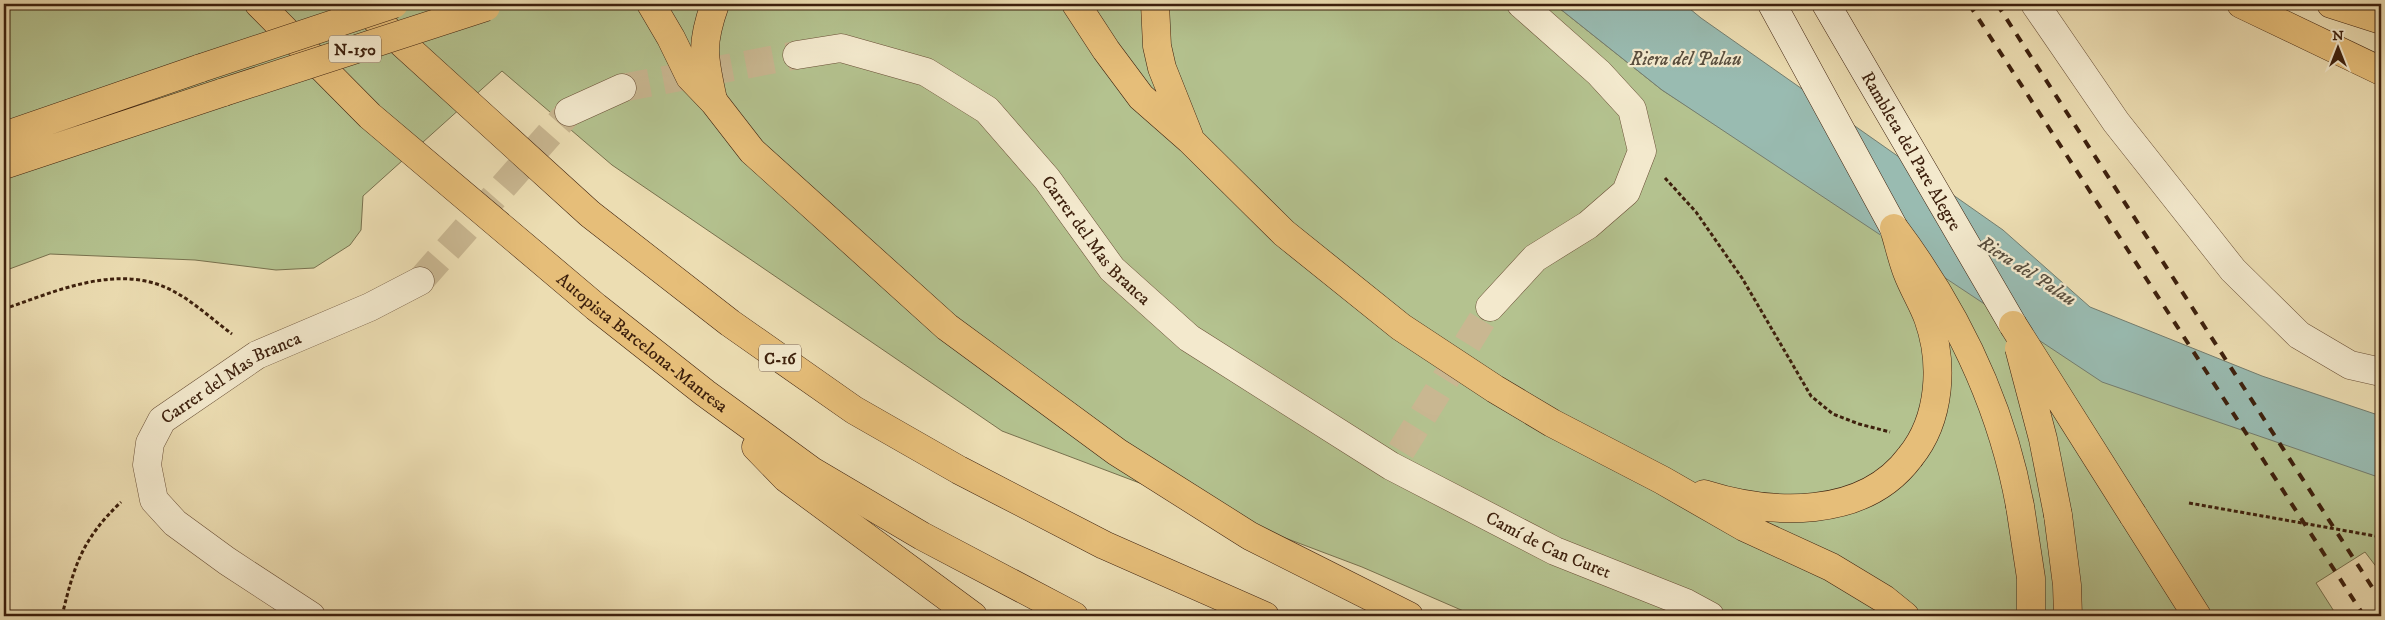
<svg xmlns="http://www.w3.org/2000/svg" width="2385" height="620" viewBox="0 0 2385 620" font-family="'IM FELL DW Pica',serif">
  <style>
    .green { fill: #b4c28f; stroke: #78714e }
    .water { fill: #99bbb1; stroke: #747d6f }
    .lines { fill: none; stroke-linecap: round; stroke-linejoin: round }
    .minor-tunnel { stroke: #c9b791; stroke-width: 28; stroke-dasharray: 28 14; stroke-linecap: butt }
    .minor-casing { stroke: #694f36; stroke-width: 29 }
    .secondary-casing { stroke: #3d200d; stroke-width: 29 }
    .primary-casing { stroke: #3d200d; stroke-width: 29 }
    .motorway-casing { stroke: #3d200d; stroke-width: 29 }
    .path { stroke: #3d200d; stroke-width: 3; stroke-dasharray: 4 2.5; stroke-linecap: butt }
    .minor { stroke: #f3e9cd; stroke-width: 28 }
    .secondary { stroke: #f3e9cd; stroke-width: 28 }
    .primary { stroke: #e6be79; stroke-width: 28 }
    .motorway { stroke: #e6be79; stroke-width: 28 }
    .rail { stroke: #3d200d; stroke-width: 4; stroke-dasharray: 9 9; stroke-linecap: butt }
    .primary-bridge-casing { stroke: #3d200d; stroke-width: 29; stroke-linecap: butt }
    .motorway-bridge-casing { stroke: #3d200d; stroke-width: 29; stroke-linecap: butt }
    .primary-bridge { stroke: #e6be79; stroke-width: 28 }
    .motorway-bridge { stroke: #e6be79; stroke-width: 28 }
    .labels { text-anchor: middle; stroke-width: 4.5; stroke-linejoin: round; paint-order: stroke }
    .shield { fill: #f3e9cd; stroke: #745c47; stroke-width: 1 }
    .shield-label { font-size: 16px; font-weight: bold; fill: #3d200d }
    .street-label { font-size: 18px; fill: #3d200d; stroke: #f3e9cd }
    .water-label { font-size: 19px; font-style: italic; fill: #594e3e; stroke: #f3e9cd }
  </style>
  <rect width="100%" height="100%" fill="#ecddb2"/>
  <filter id="stains"><feTurbulence type="fractalNoise" baseFrequency=".004" numOctaves="4"/><feColorMatrix values="0 0 0 0 .2 0 0 0 0 .09 0 0 0 0 .02 0 0 0 .5 -.17"/></filter>
  <radialGradient id="worn" r=".72"><stop offset=".6" stop-color="#630" stop-opacity="0"/><stop offset="1" stop-color="#630" stop-opacity=".3"/></radialGradient>
  <path class="green" d="M4,4H1554L1662,90L1792,174L2351,466L2381,478V573L2365,552L2316,583L2337,616H1475L1362,567L1002,431L612,165L502,71L363,196L361,230L350,245L314,268L276,270L195,260L50,254L4,271Z"/>
  <path class="water" d="M1554,4H1684L1701,18L2003,230L2090,307L2262,376L2381,416V478L2102,382L1662,90Z"/>
  <g class="lines">
    <path class="minor-tunnel" d="M622,88L797,55
      M420,281L569,112
      M1401,451L1490,307"/>
    <defs>
      <g id="minor">
        <path d="M2035,4L2116,122L2233,270L2299,335L2350,365L2381,372"/>
        <path id="s1" d="M797,55L841,48L926,72L987,110L1047,179L1112,269L1189,338L1391,466L1555,551L1686,603L1710,616"/>
        <path d="M569,112L622,88"/>
        <path d="M1490,307L1535,258L1588,225L1626,192L1642,151L1632,109L1599,73L1521,4"/>
        <path id="s2" d="M311,616L227,561L175,523L154,500L147,465L150,443L162,420L257,355L370,307L420,281"/>
      </g>
      <g id="secondary">
        <path d="M1772,4L1894,228"/>
        <path id="s3" d="M1826,4L2013,325"/>
      </g>
      <path id="primary" d="M1076,4L1106,50L1141,97L1190,140L1284,233L1401,327L1495,389L1552,423L1662,480L1744,527L1831,567L1884,599L1905,616
        M1155,4L1157,46L1162,68L1189,136
        M2241,4L2381,71
        M2331,4L2381,20
        M4,136L201,68
        M4,165L224,92
        M1704,494C1771,515 1863,520 1910,457"/>
      <g id="motorway">
        <path id="s4" d="M259,4L370,116L596,307L705,393L812,471L922,536L1074,616"/>
        <path d="M359,4L590,214L730,323L854,410L959,470L1104,545L1265,616"/>
        <path d="M651,4L671,38L690,77L714,102L752,151L947,327L1117,452L1250,536L1409,616"/>
        <path d="M713,100C704,58 700,46 715,4"/>
        <path d="M756,447L786,478L973,616"/>
        <path d="M2020,506L2031,578V616"/>
        <path d="M2058,515L2067,585L2068,616"/>
        <path d="M2133,515L2197,616"/>
      </g>
    </defs>
    <use href="#minor" class="minor-casing"/>
    <use href="#secondary" class="secondary-casing"/>
    <use href="#primary" class="primary-casing"/>
    <use href="#motorway" class="motorway-casing"/>
    <path class="path" d="M1665,178L1696,212L1742,278L1811,396L1833,414L1859,424L1890,432
      M4,309C57,291 119,262 173,291C194,302 213,320 232,334
      M2189,503L2381,537
      M62,616C74,566 82,539 121,502"/>
    <use href="#minor" class="minor"/>
    <use href="#secondary" class="secondary"/>
    <use href="#primary" class="primary"/>
    <use href="#motorway" class="motorway"/>
    <path class="rail" d="M1969,4L2364,616
      M1997,4L2381,601"/>
    <defs>
      <path id="primary-bridge" d="M201,68L394,4
        M224,92L486,7
        M1895,232C1899,245 1902,259 1907,272C1913,288 1922,302 1928,318C1944,363 1941,419 1910,457"/>
      <path id="motorway-bridge" d="M1894,228C1957,312 2001,402 2020,506
        M2013,325L2133,515
        M2019,348L2043,439L2058,515"/>
    </defs>
    <use href="#primary-bridge" class="primary-bridge-casing"/>
    <use href="#motorway-bridge" class="motorway-bridge-casing"/>
    <use href="#primary-bridge" class="primary-bridge"/>
    <use href="#motorway-bridge" class="motorway-bridge"/>
  </g>
  <g class="labels">
    <g class="shield">
      <rect x="329" y="35.5" width="52" height="27" rx="4"/>
      <rect x="759" y="344.5" width="42" height="27" rx="4"/>
    </g>
    <g class="shield-label">
      <text x="355" y="55">N-150</text>
      <text x="780" y="364">C-16</text>
    </g>
    <g class="street-label">
      <text dy="6" stroke="none"><textPath href="#s3" startOffset="170">Rambleta del Pare Alegre</textPath></text>
      <text dy="6" stroke="none"><textPath href="#s1" startOffset="375">Carrer del Mas Branca</textPath></text>
      <text dy="6" stroke="none"><textPath href="#s4" startOffset="512">Autopista Barcelona-Manresa</textPath></text>
      <text dy="6" stroke="none"><textPath href="#s2" startOffset="361">Carrer del Mas Branca</textPath></text>
      <text dy="6" stroke="none"><textPath href="#s1" startOffset="926">Camí de Can Curet</textPath></text>
    </g>
    <g class="water-label">
      <text x="1686" y="65">Riera del Palau</text>
      <text transform="translate(2028 270) rotate(33)" y="7">Riera del Palau</text>
    </g>
  </g>
  <rect width="2385" height="620" fill="none" stroke="#ecddb2" stroke-width="20"/>
  <rect x="5" y="5" width="2375" height="610" fill="none" stroke="#3d200d" stroke-width="2.5"/>
  <rect x="10" y="10" width="2365" height="600" fill="none" stroke="#3d200d"/>
  <g transform="translate(2338 48)" stroke="#f3e9cd" stroke-width="4" paint-order="stroke">
  <path d="M0-4L9 19L0 12L-9 19Z" fill="#3d200d"/>
  <text y="-8" font-size="14" font-weight="bold" text-anchor="middle" fill="#3d200d">N</text>
  </g>
  <rect width="100%" height="100%" filter="url(#stains)"/>
  <rect width="100%" height="100%" fill="url(#worn)"/>
</svg>
